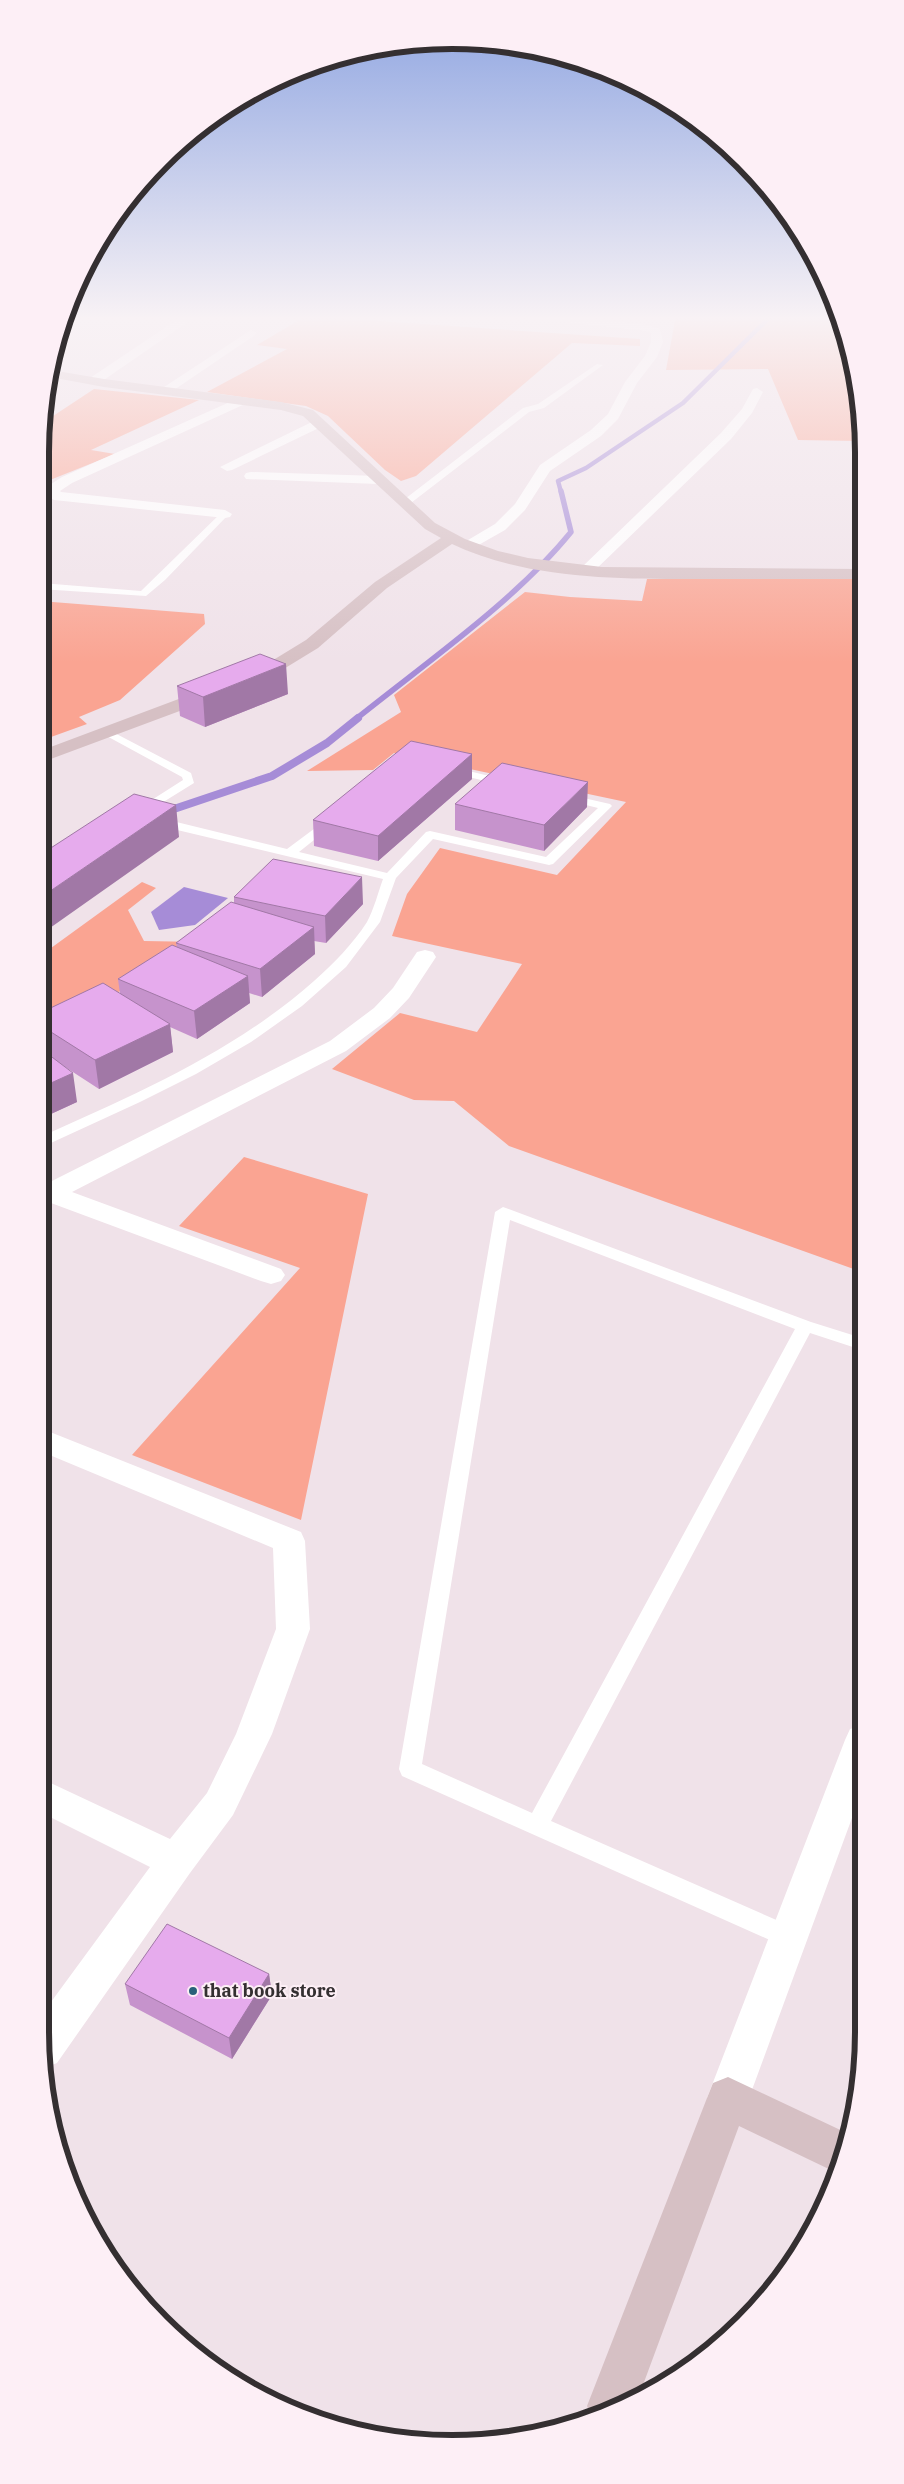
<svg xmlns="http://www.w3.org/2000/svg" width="904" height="2484" viewBox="0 0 904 2484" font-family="'IBM Plex Serif',serif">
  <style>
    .green { fill: #faa492 }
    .water { fill: #a68cd7 }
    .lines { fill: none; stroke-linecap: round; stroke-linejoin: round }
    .stream-far2 { stroke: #a68cd7; stroke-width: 4.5 }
    .stream-far1 { stroke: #a68cd7; stroke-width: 5.5 }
    .stream { stroke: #a68cd7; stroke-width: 8 }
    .path { stroke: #a1979b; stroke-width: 2; stroke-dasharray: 2 2; stroke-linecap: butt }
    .lane { fill: #fff; fill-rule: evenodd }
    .street { fill: #fff; fill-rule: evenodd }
    .secondary { fill: #d6c0c4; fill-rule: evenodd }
    .wall { fill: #c693cc }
    .shaded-wall { fill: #a178a6 }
    .building { fill: #e6abed; stroke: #a178a6 }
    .poi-dot { fill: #28617a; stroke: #fdeff6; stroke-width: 2 }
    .labels { text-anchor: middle; stroke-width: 4; stroke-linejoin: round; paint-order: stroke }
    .near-poi-label { font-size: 18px; font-weight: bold; fill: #342f31; stroke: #fdeff6; text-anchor: start }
    .rim { fill: none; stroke: #342f31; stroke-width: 6 }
  </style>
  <rect width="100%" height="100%" fill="#f0e2e9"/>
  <path class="green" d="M676,315H835L860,398L861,441L798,440L768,369L666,370Z
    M306,316L640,339V346L572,343L416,476L401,481L385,470L328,416L306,406L207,392L287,349L257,345Z
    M94,389L199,400L91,450L115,454L40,484V452L44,422Z
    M647,579H861L862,1272L509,1146L454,1101L414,1100L332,1069L400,1013L477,1032L522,964L392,936L407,894L440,848L557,875L626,802L394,753L373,770L307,771L401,712L394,695L525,592L570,597L642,601Z
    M40,601L204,614L205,624L120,700L79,717L87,724L40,741Z
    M142,882L156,888L128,910L144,941L201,942L154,973L40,1034V956Z
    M244,1157L368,1194L301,1520L132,1455L300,1268L179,1226Z"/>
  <path class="water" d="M184,887L228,898L195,925L159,930L151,912Z"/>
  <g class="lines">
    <path class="stream-far2" d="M561,492L558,481L586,468L683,403L772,315"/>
    <path class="stream-far1" d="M356,719C427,662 515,601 571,532L561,491"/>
    <path class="stream" d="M165,812L272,776L327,743L358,718"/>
    <path class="path" d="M40,526L48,521L49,516"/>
    <path class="lane" d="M597,364L603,365L544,408L529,412L407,506H401V502L523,408L538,404Z
      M222,512L229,514L165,580L146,596L40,589L41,583L141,591Z
      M107,729L191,773L194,783L144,814H136V810L183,780L182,777L103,734L102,732Z
      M452,767L510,781L512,783L506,786L448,772L446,770Z
      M566,794L610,804L612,806L553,864L549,865L433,839L396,878L380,922L346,967L302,1006L251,1042L196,1074L140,1102L40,1148V1137C135,1095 235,1051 314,981C333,964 353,944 367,922C374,909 378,893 383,879L152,824V818L156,817L287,849L330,817L336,821L334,824L299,852L387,873L426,832L430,831L546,857L598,808L562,799L560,797Z
      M503,1207L811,1322L862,1338V1350L810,1333L551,1821L797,1929L801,1937L797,1945L789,1948L781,1945L402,1776L399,1769L495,1212ZM510,1220L795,1329L532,1813L422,1764Z"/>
    <path class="street" d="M184,315L195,317L98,384H90L88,381L90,378Z
      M523,315H563L648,325L660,329L663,342L657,357L637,383L618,419L601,436L550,471L525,510L505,530L468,551L460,546L463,543L495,524L515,504L540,465L591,430L608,414L625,382L645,356L651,342V333L646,331L528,318Z
      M251,330L257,333L255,335L168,394H160L158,391Z
      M757,388L763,392L752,413L731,439L592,573H582L579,570L582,567L721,433L742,409L753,389Z
      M241,397L247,401L245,404L72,483L60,491L61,492L225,510L232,514L230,517L225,518L54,500L47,496L48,486L62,477Z
      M318,419L323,420L324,423L323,426L232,470L227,471L220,467Z
      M251,472L378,476L385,480L378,484L246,479L244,476L246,473Z
      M425,950L433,952L436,957L409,998L390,1018L346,1051L72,1192L281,1269L285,1275L281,1281L271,1284L261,1281L51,1203L40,1206V1187L330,1041L374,1008L393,988L417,952Z
      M40,1428L301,1532L305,1541L310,1629L272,1734L233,1815L190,1873L57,2063L44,2068L40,2017L150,1867L40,1812V1778L170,1839L207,1793L236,1734L276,1629L273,1548L40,1451Z
      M863,1725V1788L749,2098L743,2113L728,2119L713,2113L707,2098L845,1740L850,1729Z"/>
    <path class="secondary" d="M51,370L104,379L281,402L313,410L435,523L465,539L498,551L528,558L602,567L861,569V579C808,579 755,579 702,579C620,579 528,580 452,544L387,588L318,648L282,670L220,696L40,763V751L208,688L270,662L306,640L375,582L441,538L425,529L303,416L281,410L104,387L50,377Z
      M728,2077L851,2135L850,2138L835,2172L739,2126L640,2393L591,2415L587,2406L707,2098L713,2083Z"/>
  </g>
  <path class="wall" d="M177,686L288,694L205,727L180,716Z
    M472,754V779L378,861L314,846L313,820Z
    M455,804L587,807L544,851L455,830Z
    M234,897L363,904L326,943L314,941L315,954L262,997L249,993L250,1003L197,1039L170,1027L173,1052L99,1089L59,1063L77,1102L40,1119V1013L120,994L118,979L177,947L176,943L234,903Z
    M269,1974L272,1995L232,2059L130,2005L125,1984Z"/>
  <path class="shaded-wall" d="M286,664L288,694L205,727L203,697Z
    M472,754V779L378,861V836Z
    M588,782L587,807L544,851V825Z
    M176,805L179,837L40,935V898Z
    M362,877L363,904L326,943L325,916Z
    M314,927L315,954L262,997L260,969Z
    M248,976L250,1003L197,1039L194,1011Z
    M170,1024L173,1052L99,1089L95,1060Z
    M73,1073L77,1102L40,1119V1088Z
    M269,1974L272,1995L232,2059L229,2038Z"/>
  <path class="building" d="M260,654L286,664L203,697L177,686Z
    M411,741L472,754L378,836L313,820Z
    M502,763L588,782L544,825L455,804Z
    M134,794L176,805L40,898V855Z
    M273,859L362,877L325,916L234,897Z
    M231,902L314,927L260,969L176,943Z
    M172,945L248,976L194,1011L118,979Z
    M103,983L170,1024L95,1060L40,1025V1013Z
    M40,1048L73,1073L40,1088Z
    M167,1924L269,1974L229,2038L125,1984Z"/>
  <linearGradient id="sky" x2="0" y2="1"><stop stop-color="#8da4e1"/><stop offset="0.48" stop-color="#f8f2f5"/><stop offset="1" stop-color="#f8f2f5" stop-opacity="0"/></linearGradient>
  <rect width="904" height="663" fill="url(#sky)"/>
  <circle class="poi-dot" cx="193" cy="1991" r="5"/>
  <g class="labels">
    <g class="near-poi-label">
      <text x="203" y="1997">that book store</text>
    </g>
  </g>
  <path d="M0 0H904V2484H0ZM452 49H452A403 403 0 0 1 855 452V2032A403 403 0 0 1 452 2435H452A403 403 0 0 1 49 2032V452A403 403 0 0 1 452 49Z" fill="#fdeff6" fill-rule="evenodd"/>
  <path class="rim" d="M452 49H452A403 403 0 0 1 855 452V2032A403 403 0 0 1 452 2435H452A403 403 0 0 1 49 2032V452A403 403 0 0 1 452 49Z"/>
</svg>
